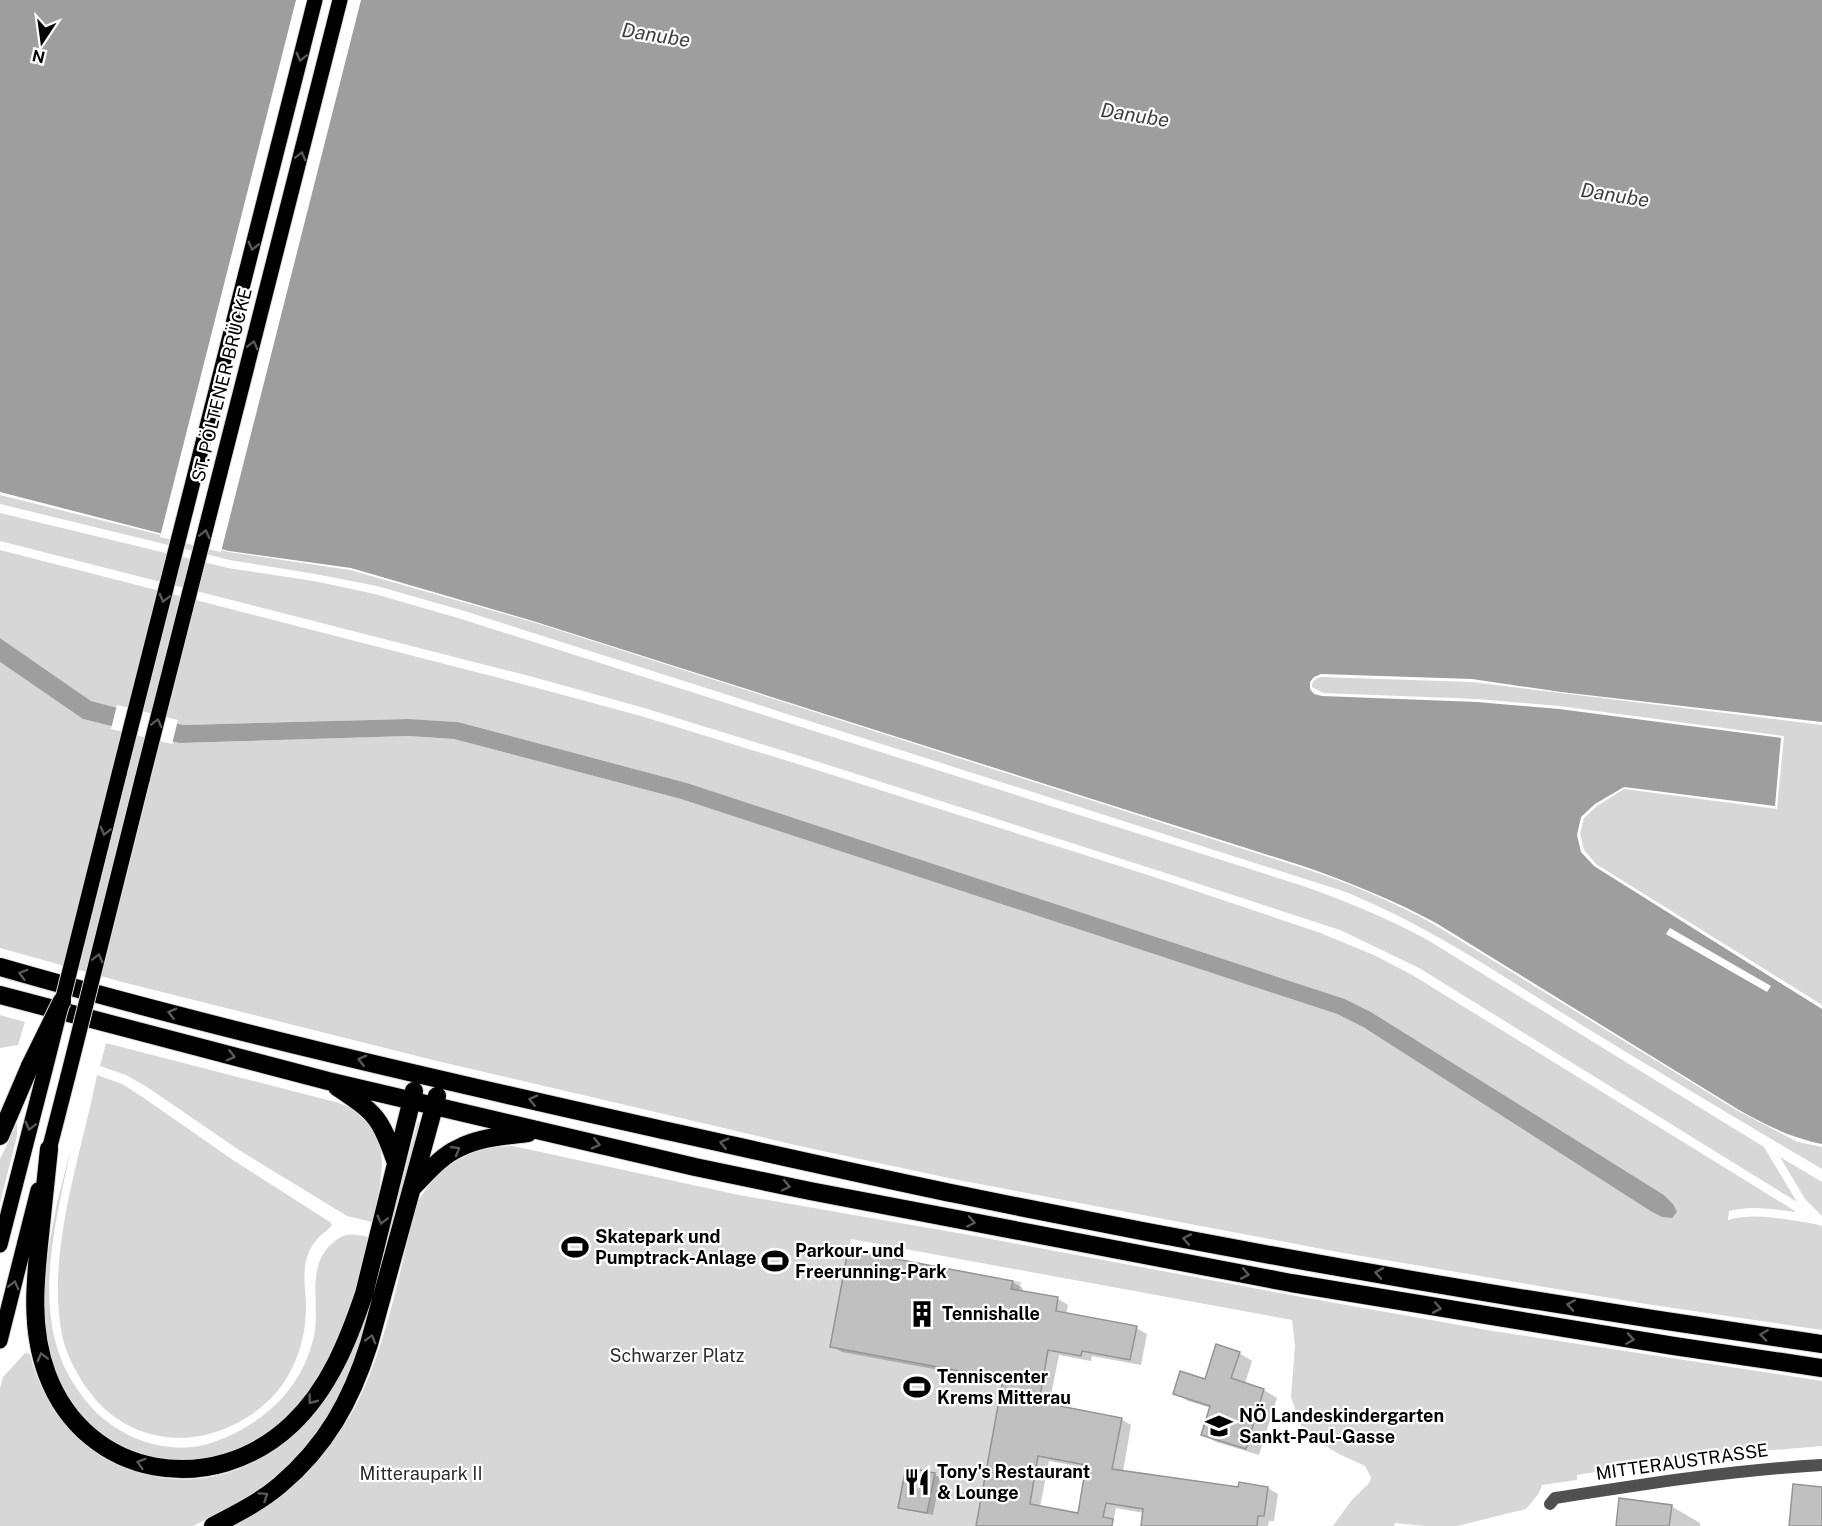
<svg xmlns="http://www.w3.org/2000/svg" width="1822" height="1526" viewBox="0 0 1822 1526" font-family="'Public Sans',sans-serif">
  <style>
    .green { fill: #d7d7d7 }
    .water { fill: #9e9e9e }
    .pier { fill: #fff }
    .shadow { fill: #0003; fill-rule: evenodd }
    .building { fill: #c0c0c0; stroke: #949494; stroke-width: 1.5; fill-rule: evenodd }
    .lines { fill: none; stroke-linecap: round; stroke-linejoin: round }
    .primary-casing { stroke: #dbdbdb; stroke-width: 17 }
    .highway-casing { stroke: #dbdbdb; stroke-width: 20 }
    .street { stroke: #505050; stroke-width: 12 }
    .primary { stroke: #000; stroke-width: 15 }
    .highway { stroke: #000; stroke-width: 18 }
    .primary-bridge-casing { stroke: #dbdbdb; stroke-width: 17; stroke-linecap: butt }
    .highway-bridge-casing { stroke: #dbdbdb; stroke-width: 20; stroke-linecap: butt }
    .primary-bridge { stroke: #000; stroke-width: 15 }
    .highway-bridge { stroke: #000; stroke-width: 18 }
    .oneway { stroke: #595959 }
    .labels { text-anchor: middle; stroke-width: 4.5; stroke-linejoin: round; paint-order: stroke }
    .street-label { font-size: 18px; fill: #000; stroke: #fff }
    .poi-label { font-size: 18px; font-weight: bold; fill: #000; stroke: #fff; text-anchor: start }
    .park-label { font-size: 18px; fill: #2e2e2e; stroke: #fff }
    .water-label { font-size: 20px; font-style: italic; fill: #3f3f3f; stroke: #fff }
  </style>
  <rect width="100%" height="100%" fill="#fff"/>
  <path class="green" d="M0,495L229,552L350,570L533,622L1306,869C1351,884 1394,902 1435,925L1738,1111L1798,1142L1822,1147V1169C1739,1120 1655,1070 1572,1019C1498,973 1428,926 1346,892L461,610L377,586L315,574L230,560L0,504Z
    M0,513L228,568L314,581L375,594L458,618L1300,885C1344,900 1385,917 1426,939L1764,1147L1797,1202L1419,968L1340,930L1153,869L803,757L644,708L533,677L0,541Z
    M0,550L515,682L641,716L801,765L1151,876L1318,932L1376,956L1414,976L1795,1211L1794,1212C1772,1209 1751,1205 1729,1211L1728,1220C1756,1212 1786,1220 1815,1224L1822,1226V1330L1646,1304L1338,1252L958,1180L804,1147L433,1060L122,982L0,948V662L83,719L179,743L408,736L454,739L681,799L1337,1014L1363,1027L1652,1212L1662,1217L1673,1204L1664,1195L1371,1012L1345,999L687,783L458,722L409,719L183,725L91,701L0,638Z
    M1321,677L1472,682L1822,725V1005L1596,864L1584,850L1580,834L1584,818L1597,806L1624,789L1777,809L1784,736L1559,706L1477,699L1323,693L1312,687C1312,680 1315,679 1321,677Z
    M0,1015L25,1022L18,1045L0,1048Z
    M106,1043L339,1103C349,1107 364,1113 370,1122C391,1150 379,1192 372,1222L347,1216L239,1150L147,1087L126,1075L100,1066Z
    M97,1075L122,1084L141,1096L233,1160L330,1222L332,1225C328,1230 323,1233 319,1237C315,1241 311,1248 309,1252C302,1267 305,1286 306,1302C307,1335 297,1369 275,1394C247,1425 201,1444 160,1436C134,1432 108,1416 92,1395C78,1377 67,1357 62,1335C46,1252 81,1156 97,1075Z
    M418,1121L419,1124L362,1343L340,1400L299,1457L274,1480L243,1501L193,1526H0V1388L3,1377L25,1353L30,1354C51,1443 144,1502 233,1471C258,1462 278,1447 298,1430L371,1296Z
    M17,1123V1136L0,1203V1159Z
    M513,1146L739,1195L975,1236L1296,1296L1493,1331L1822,1381V1446L1682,1458L1577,1475V1480L1542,1485L1539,1493L1526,1509L1457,1526H1425L1395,1523L1394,1526H1333L1351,1501L1370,1482L1371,1477L1365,1466L1339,1454L1303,1432L1291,1397L1295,1346L1292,1320L851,1239L849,1250L1021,1282L976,1526H231C259,1508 290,1492 312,1467C328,1449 344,1428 355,1407C386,1348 400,1270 416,1205C438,1166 468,1147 513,1146Z
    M71,1148C55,1227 27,1321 80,1393C92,1410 105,1422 123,1432C149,1447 185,1453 214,1442C256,1427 292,1398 308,1356C311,1348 314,1338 315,1330C319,1299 306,1263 335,1241C346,1232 355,1234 368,1237L356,1292L345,1322L318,1380L303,1401L271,1432L227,1455L174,1462L149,1456L125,1448L103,1435L86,1420L70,1400L58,1380L49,1356L44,1331V1272L57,1203Z
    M1780,1157L1822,1182V1216L1805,1199Z"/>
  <path class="water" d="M0,0H1822V722L1561,692L1472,679L1321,674L1314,677L1310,682V689L1314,694L1322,696L1477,702L1559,709L1781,738L1775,806L1624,787L1595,804L1581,817L1577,835L1581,852L1594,866L1822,1009V1144C1789,1137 1768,1126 1739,1110L1436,923C1394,900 1351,883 1306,867L533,621L351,568L229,551L0,492Z
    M0,638L91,701L183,725L409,719L458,722L687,783L1345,999L1371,1012L1664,1195L1673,1204L1677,1212L1672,1218L1662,1217L1652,1212L1363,1027L1337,1014L681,799L454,739L408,736L179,743L83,719L0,662Z"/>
  <path class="pier" d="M296,0H361L221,552L160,537Z
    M117,705L178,720L172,744L111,729Z
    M1670,928L1771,986L1767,992L1666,934Z"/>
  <path class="shadow" d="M1012,1282L1023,1288L1022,1292L1058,1299L1068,1305L1066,1315L1136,1328L1147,1334L1141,1365L1092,1356L1091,1361L1059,1355L1049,1405L1121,1419L1131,1425L1123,1472L1239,1489L1240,1484L1268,1488L1278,1494L1274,1521H1269L1268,1526H1142L1144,1513L1116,1508L1112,1526H977L1004,1382L842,1352L832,1346ZM1049,1461L1087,1468L1079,1514L1040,1507Z
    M1239,1353L1252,1361L1245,1384L1264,1390L1277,1398L1259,1455L1216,1442L1203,1435L1211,1408L1188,1401L1175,1393L1206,1381Z
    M934,1474L940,1478L933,1515L906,1510L900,1507Z
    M1671,1506L1700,1523V1526H1617Z"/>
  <path class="building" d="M848,1250L1013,1281L1011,1289L1058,1297L1056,1311L1137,1326L1130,1360L1082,1351L1081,1356L1048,1350L1039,1402L1122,1418L1112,1469L1238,1487L1239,1482L1268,1487L1264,1516H1258L1257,1526H1141L1143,1509L1106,1503L1103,1517L1113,1519L1112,1526H976L1003,1379L830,1347ZM1038,1456L1086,1465L1078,1513L1030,1504Z
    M1216,1344L1240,1352L1231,1378L1264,1389L1246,1449L1201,1435L1210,1406L1173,1394L1180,1371L1205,1379Z
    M906,1467L935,1473L927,1513L898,1508Z
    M1793,1484L1822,1487V1526H1789Z
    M1619,1498L1672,1505L1669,1526H1616Z"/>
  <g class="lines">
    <defs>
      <path id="primary" d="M119,774L315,0
        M142,780L340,0
        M47,1158L68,1076
        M0,1245L45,1070
        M0,1341L38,1190"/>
      <path id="highway" d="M0,967C216,1029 435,1079 654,1128C754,1150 855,1173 956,1194C1242,1253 1532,1303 1822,1344
        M0,995L328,1081L695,1167L810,1191L1291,1283L1674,1346L1822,1368
        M337,1087C376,1113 381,1118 396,1163
        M0,1136L30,1066
        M49,1149C46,1178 43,1206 40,1235C35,1281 30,1329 47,1374C86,1479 213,1499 292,1424C329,1389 348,1341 364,1294L414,1091
        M413,1187C427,1173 441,1156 459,1148C480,1137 505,1136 528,1133
        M213,1526C236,1514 260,1502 280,1485C326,1446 351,1401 369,1344L437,1096"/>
    </defs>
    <use href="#primary" class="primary-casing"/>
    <use href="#highway" class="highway-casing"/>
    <path class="street" d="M1550,1504L1555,1498C1644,1484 1732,1470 1822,1465"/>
    <use href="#primary" class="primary"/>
    <use href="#highway" class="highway"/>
    <defs>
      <path id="primary-bridge" d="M45,1070L119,774
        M68,1076L142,780"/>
      <path id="highway-bridge" d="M30,1066L62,1001"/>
    </defs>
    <use href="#primary-bridge" class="primary-bridge-casing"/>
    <use href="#highway-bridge" class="highway-bridge-casing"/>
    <use href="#primary-bridge" class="primary-bridge"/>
    <use href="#highway-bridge" class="highway-bridge"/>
  </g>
  <defs><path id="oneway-chevron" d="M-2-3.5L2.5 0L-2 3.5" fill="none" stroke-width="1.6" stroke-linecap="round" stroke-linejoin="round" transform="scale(1.5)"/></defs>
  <g class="oneway">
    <use href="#oneway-chevron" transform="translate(301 57) rotate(104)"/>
    <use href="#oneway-chevron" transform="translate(301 156) rotate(-76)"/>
    <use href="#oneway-chevron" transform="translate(253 246) rotate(104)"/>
    <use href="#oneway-chevron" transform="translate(253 345) rotate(-76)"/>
    <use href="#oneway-chevron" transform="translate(205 534) rotate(-76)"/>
    <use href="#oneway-chevron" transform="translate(164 598) rotate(104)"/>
    <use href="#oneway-chevron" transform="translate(157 723) rotate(-76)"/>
    <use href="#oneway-chevron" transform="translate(105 831) rotate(104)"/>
    <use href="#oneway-chevron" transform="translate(98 958) rotate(-76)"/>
    <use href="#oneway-chevron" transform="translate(23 974) rotate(-164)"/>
    <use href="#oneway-chevron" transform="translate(172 1013) rotate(-166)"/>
    <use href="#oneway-chevron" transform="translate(231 1056) rotate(14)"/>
    <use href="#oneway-chevron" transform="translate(362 1060) rotate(-166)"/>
    <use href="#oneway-chevron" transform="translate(533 1100) rotate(-167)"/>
    <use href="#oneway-chevron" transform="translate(30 1126) rotate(104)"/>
    <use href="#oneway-chevron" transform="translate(724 1143) rotate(-167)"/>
    <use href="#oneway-chevron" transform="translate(596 1144) rotate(13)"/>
    <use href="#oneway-chevron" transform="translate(456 1150) rotate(-30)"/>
    <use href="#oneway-chevron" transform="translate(786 1186) rotate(12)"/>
    <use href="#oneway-chevron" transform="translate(382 1220) rotate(104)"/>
    <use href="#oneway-chevron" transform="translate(971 1222) rotate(11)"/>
    <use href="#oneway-chevron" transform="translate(1187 1239) rotate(-169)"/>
    <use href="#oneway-chevron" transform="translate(1379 1273) rotate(-170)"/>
    <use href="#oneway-chevron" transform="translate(1245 1274) rotate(11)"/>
    <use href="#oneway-chevron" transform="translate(14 1285) rotate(-76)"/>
    <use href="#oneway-chevron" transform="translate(1571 1305) rotate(-171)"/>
    <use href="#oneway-chevron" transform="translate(1437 1308) rotate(10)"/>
    <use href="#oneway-chevron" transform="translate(1764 1335) rotate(-172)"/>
    <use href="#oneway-chevron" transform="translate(371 1339) rotate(-74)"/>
    <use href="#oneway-chevron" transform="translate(1630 1339) rotate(9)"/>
    <use href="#oneway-chevron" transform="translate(42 1357) rotate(-104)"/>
    <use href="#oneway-chevron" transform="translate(312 1400) rotate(127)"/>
    <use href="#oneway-chevron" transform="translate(141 1463) rotate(-163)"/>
    <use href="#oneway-chevron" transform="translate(264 1496) rotate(-34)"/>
  </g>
  <defs>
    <symbol id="stadium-bare" viewBox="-9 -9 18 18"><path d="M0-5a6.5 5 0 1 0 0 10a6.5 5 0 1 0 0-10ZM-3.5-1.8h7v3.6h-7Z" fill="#000" stroke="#fff" stroke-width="2.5" paint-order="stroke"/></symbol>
    <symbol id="building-bare" viewBox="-9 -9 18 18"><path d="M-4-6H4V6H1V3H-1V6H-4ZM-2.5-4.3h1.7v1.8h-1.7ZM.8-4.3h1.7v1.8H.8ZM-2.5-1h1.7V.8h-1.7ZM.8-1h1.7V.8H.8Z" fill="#000" stroke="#fff" stroke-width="2.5" paint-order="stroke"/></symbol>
    <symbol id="school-bare" viewBox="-9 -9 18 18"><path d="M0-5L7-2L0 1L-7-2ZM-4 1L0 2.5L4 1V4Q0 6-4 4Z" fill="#000" stroke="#fff" stroke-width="2.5" paint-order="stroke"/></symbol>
    <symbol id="restaurant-bare" viewBox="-9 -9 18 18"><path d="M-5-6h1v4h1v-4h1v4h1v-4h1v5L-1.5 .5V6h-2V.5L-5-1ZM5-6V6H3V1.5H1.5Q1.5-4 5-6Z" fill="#000" stroke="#fff" stroke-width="2.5" paint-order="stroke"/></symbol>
  </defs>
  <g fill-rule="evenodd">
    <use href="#stadium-bare" x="556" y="1228" width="38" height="38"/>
    <use href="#stadium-bare" x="756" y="1242" width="38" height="38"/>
    <use href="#building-bare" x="903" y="1295" width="38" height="38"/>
    <use href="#stadium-bare" x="898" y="1368" width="38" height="38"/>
    <use href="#school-bare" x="1200" y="1407" width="38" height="38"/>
    <use href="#restaurant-bare" x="898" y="1463" width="38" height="38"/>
  </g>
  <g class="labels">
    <g class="street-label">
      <text transform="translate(222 385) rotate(-76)" y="6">ST. PÖLTENER BRÜCKE</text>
      <text transform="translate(1682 1462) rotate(-8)" y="6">MITTERAUSTRASSE</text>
    </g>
    <g class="poi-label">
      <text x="595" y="1243">Skatepark und<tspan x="595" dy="21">Pumptrack-Anlage</tspan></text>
      <text x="795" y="1257">Parkour- und<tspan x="795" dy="21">Freerunning-Park</tspan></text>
      <text x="942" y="1320">Tennishalle</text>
      <text x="937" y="1383">Tenniscenter<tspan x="937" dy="21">Krems Mitterau</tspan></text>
      <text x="1239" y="1422">NÖ Landeskindergarten<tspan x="1239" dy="21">Sankt-Paul-Gasse</tspan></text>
      <text x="937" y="1478">Tony's Restaurant<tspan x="937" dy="21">&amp; Lounge</tspan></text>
    </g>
    <g class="park-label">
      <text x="677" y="1362">Schwarzer Platz</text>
      <text x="421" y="1480">Mitteraupark II</text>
    </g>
    <g class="water-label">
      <text transform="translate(656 35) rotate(9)" y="7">Danube</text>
      <text transform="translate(1135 115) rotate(9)" y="7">Danube</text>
      <text transform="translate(1615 195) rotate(9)" y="7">Danube</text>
    </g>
  </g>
  <g transform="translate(42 42) rotate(193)" stroke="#ffffff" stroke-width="4.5" paint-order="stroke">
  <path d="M0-4.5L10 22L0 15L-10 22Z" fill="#000000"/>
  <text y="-9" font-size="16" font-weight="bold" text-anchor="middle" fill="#000000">N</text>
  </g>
</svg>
